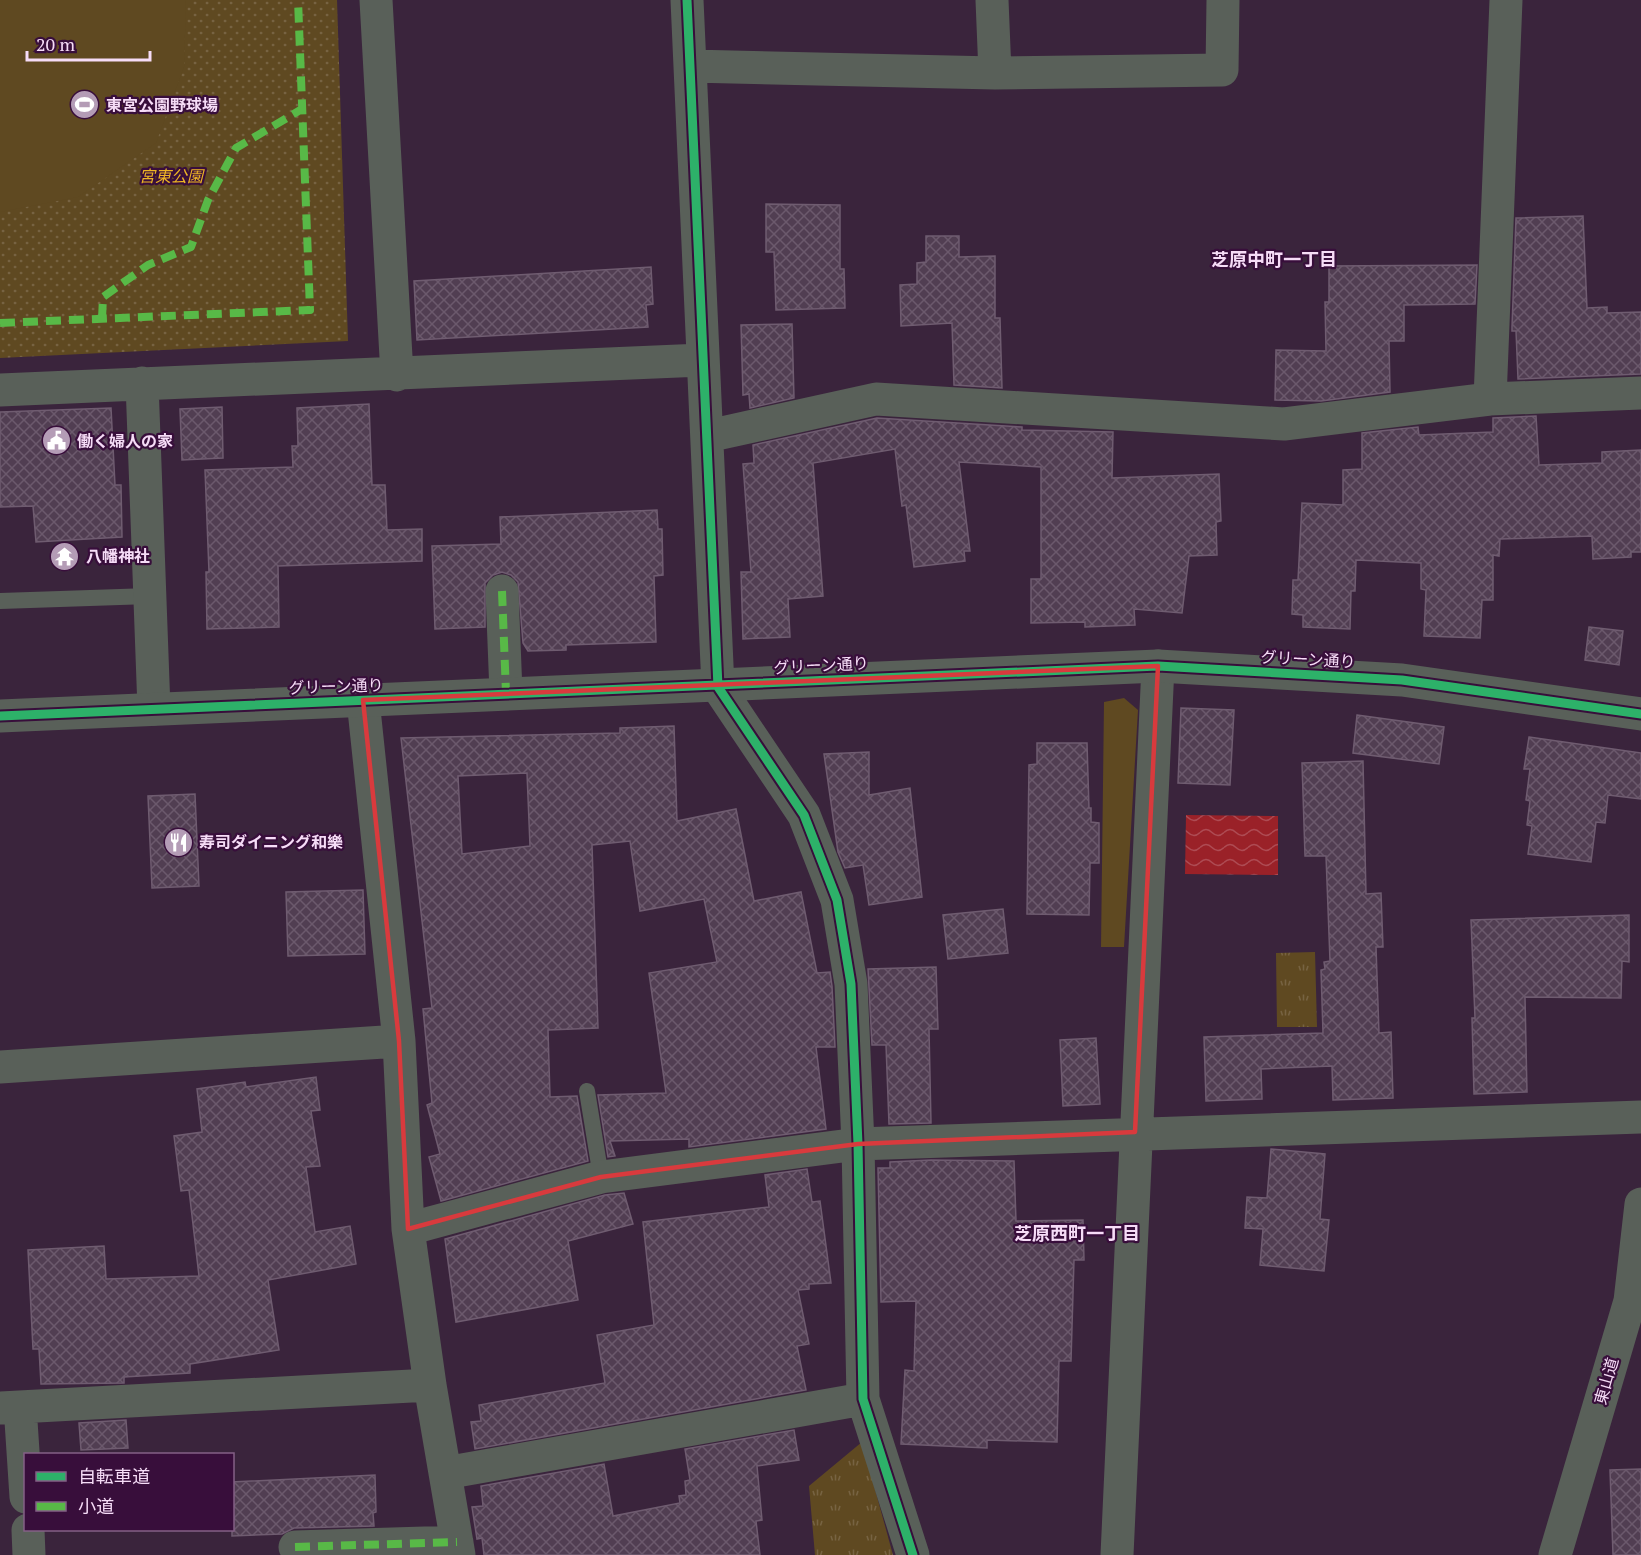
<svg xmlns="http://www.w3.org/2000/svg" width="1641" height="1555" viewBox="0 0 1641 1555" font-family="'PT Serif','Noto Sans JP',serif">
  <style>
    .grass { fill: url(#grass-tufts) }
    .park { fill: url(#park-dots) }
    .garden { fill: #5f4921 }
    .water { fill: url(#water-waves) }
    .building { fill: url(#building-cross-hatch); stroke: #6f5c70; stroke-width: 1.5; fill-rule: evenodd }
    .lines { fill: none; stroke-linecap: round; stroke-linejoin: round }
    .service { stroke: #596059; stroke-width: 16 }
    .minor { stroke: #596059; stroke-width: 33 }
    .tertiary { stroke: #596059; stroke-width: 33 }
    .quiet { stroke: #58b947; stroke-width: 8; stroke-dasharray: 15 8; stroke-linecap: butt }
    .cycleway-casing { stroke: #380e3b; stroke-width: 13 }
    .cycleway { stroke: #2db169; stroke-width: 9 }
    .marked { fill: none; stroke: #d93a3d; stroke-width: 4.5; stroke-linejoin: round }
    .labels { text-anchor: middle; stroke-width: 4.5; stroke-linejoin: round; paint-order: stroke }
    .poi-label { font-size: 16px; font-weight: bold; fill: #f6dcf7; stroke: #380e3b; text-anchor: start }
    .park-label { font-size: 16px; font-style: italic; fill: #edb525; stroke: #380e3b }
    .street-label { font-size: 16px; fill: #f6dcf7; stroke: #380e3b }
    .neighbourhood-label { font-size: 18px; font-weight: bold; fill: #f6dcf7; stroke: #380e3b }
  </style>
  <defs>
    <pattern id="grass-tufts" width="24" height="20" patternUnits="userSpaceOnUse" patternTransform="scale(1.5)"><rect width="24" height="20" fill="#5f4921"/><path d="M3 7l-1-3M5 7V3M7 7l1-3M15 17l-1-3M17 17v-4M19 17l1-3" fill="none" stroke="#776342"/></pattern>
    <pattern id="park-dots" width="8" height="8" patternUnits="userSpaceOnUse" patternTransform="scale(1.5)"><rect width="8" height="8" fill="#5f4921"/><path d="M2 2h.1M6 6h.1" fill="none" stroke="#776342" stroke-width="1.8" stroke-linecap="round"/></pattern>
    <pattern id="water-waves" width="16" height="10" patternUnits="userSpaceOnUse" patternTransform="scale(1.5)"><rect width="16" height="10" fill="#9a2128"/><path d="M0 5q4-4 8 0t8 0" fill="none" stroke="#ae4b53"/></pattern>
    <pattern id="building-cross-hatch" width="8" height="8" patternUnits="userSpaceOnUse" patternTransform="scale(1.5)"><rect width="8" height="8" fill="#513e52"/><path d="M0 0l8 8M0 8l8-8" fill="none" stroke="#6b596c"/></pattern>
  </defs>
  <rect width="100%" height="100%" fill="#3a243c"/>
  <path class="grass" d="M1315,952L1317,1027H1277L1276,953Z
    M862,1442L893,1555H815L809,1486Z"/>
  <path class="park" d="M0,0H337L348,341L0,358Z"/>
  <path class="garden" d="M0,0H186L184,67L156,143L78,197L0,212Z
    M1124,698L1138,710L1124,947H1101L1104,702Z"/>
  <path class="water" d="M1186,815L1278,816V875L1185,874Z"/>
  <path class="building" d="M766,204L840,205V269H844L845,308L776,310L774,252H766Z
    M1583,216L1587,308L1607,307V313L1641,312V374L1518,379L1516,331H1512V327L1516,218Z
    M926,236H959V257L995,256V318H1000L1002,388L954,385L952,323L901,326L900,285L917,284V263L926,262Z
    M1477,265L1475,304L1404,305V341H1389L1390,392L1321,401L1275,400L1276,350L1326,351L1325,302H1329V266Z
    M651,267L653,304L646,305L648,327L417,340L414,281Z
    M792,324L794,398L750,408L749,394L743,395L741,325Z
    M369,404L372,485H385L387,530L422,529V561L278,566L279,627L207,629L206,572H209L205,470L293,467L292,446H298L297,408Z
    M222,407L223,458L182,460L180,409Z
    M111,408L115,485H121L122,537L36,542L33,506L0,507V412Z
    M1536,416L1539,465L1602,463V452L1641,450V552H1631V557L1593,559L1592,536L1500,539L1499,556L1493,555V600H1482L1480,638L1424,636L1426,590L1421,589V563L1356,560L1355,591H1351L1350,629L1303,627V615L1292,614L1293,580H1298L1302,503L1343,505V470L1362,469V433L1418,427L1419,435L1493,432V418Z
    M877,418L1022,427V430L1113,432L1112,478L1219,474L1221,521L1216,522L1217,555L1189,556L1182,613L1134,609L1135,625L1085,627V622L1031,623V579H1041V467L959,462L970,551H964L965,561L914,567L906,505L902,506L895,449L813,463L823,596L788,599L790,637L743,639L741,572H751L743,464L754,463L753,445Z
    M657,510L658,529H662L663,575L654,576L656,642L566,645V650L528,651L523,643L518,582L511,575L502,572L493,575L485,583V627L435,629L432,546L501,544L500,517Z
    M1589,627L1623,631L1619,665L1585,660Z
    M1181,708L1234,710L1230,785L1178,783Z
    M1357,715L1444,727L1439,764L1353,753Z
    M674,726L677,821L736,809L754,901L801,892L817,973L830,972L832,986L835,1047H816L826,1129L689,1147V1139L610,1141L615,1156L608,1157L598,1095L666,1093L649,973L717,962L704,899L640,911L630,841L592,845L598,1028L548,1030L550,1097L577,1096L588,1161L441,1201L429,1157L440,1154L427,1105L432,1103L423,1009L432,1008L401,738L620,733V728ZM527,773L530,846L462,854L458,776Z
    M1529,737L1641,753V799L1608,795L1605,823L1596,822L1591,862L1528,854L1532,826L1527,825L1530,801L1526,800L1530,769H1524Z
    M1037,743H1087L1089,808H1091V822L1099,823V863H1090L1089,915L1027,914L1029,765L1037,764Z
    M869,752V795L910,788L922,897L869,905L863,865L845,868L838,852L824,754Z
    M1363,761L1366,894L1381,893L1383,947H1376L1379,1033L1391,1032L1393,1098L1333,1100L1332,1066L1261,1069L1262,1099L1206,1101L1204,1037L1323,1033L1321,970L1325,969L1324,962L1330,961L1326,856H1305L1302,763Z
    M195,794L199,886L152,888L148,796Z
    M363,890L365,954L288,956L286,892Z
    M1003,909L1008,953L948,959L943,915Z
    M1629,915V962L1622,961L1621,998L1525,997L1527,1092L1474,1094L1472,1018H1475L1471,920Z
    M936,967L938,1029H929L931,1123L889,1124L886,1045H872L868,969Z
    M1096,1038L1100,1104L1063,1106L1060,1040Z
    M316,1077L320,1110L311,1111L320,1166L306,1167L315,1232L350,1226L356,1264L268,1280L279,1350L190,1364V1373L124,1377V1383L41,1384L39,1349H33L28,1250L104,1246L106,1279L199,1276L189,1190L181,1191L174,1136L202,1132L197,1089L245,1082L246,1087Z
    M1271,1149L1325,1154L1320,1219L1329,1220L1324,1271L1260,1265L1263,1229L1245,1228L1247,1197L1267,1198Z
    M931,1160L1014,1161L1016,1221L1083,1220L1084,1260H1074L1071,1361H1059L1057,1442L987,1440V1448L901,1444L905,1370L914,1371L916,1301L881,1302L878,1168H890V1162Z
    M807,1169L812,1202L820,1201L831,1283L809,1284V1289L798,1290L809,1344L797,1346L806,1390L475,1449L471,1422L481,1421L479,1405L605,1383L597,1335L654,1325L643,1222L769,1207L765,1175Z
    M624,1193L633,1224L568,1241L578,1300L456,1322L445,1239L605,1195Z
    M126,1420L128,1448L81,1450L79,1423Z
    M794,1430L799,1460L757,1466L762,1520L756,1521L760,1555H484L482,1538L477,1539L472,1507L483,1506L481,1486L604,1464L613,1516L680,1503L679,1496L686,1495L685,1481L690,1480L685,1449Z
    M1641,1469V1555H1613L1610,1470Z
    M375,1475L376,1512L373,1513L374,1526L294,1528L282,1534L232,1536V1482Z"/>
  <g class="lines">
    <path class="service" d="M0,601L150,596
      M587,1091L601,1177"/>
    <path class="minor" d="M376,0L397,375
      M687,0L718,687L804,815L837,900L851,984L858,1144L863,1399L913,1555
      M992,0L995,73
      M690,66L995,73L1222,70L1223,0
      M142,383L154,709
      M0,390L702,360
      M1490,399L1506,0
      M708,436L876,399L1284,424L1490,399L1641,393
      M502,591L506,693
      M363,700L399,1041L408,1229L430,1385L459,1555
      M0,1067L399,1041
      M408,1229L601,1177L858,1144L1641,1117
      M0,1408L430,1385
      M21,1421L26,1497
      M445,1473L863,1399
      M28,1530L29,1555
      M295,1547L457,1542
      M1117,1555L1158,666
      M1555,1555L1630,1301L1641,1204"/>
    <path class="tertiary" d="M0,716L1158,666L1402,680L1641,714"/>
    <path class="quiet" d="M102,319L103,297L148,265L191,247L208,200L236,148L302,109
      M0,323L310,310L298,0
      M502,591L506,693
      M295,1547L457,1542"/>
    <defs>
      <path id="cycleway" d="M687,0L718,687L804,815L837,900L851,984L858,1144L863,1399L913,1555
        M0,716L1158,666L1402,680L1641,714"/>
    </defs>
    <use href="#cycleway" class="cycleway-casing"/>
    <use href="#cycleway" class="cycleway"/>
  </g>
  <path class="marked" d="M1158,666L1135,1132L858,1144L601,1177L408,1229L399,1041L363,700Z"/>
  <defs>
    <symbol id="stadium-disc" viewBox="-11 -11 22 22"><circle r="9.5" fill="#b49cb6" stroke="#380e3b"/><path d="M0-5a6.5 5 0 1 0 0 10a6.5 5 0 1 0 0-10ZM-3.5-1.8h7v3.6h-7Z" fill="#fff"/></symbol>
    <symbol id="civic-disc" viewBox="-11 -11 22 22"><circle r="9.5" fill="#b49cb6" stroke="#380e3b"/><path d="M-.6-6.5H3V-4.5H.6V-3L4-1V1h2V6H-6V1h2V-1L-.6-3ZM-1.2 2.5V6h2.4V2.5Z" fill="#fff"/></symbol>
    <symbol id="temple-disc" viewBox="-11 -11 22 22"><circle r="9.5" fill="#b49cb6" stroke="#380e3b"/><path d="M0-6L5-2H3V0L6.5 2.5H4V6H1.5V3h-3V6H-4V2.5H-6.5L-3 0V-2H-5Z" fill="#fff"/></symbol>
    <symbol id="restaurant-disc" viewBox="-11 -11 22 22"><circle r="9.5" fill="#b49cb6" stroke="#380e3b"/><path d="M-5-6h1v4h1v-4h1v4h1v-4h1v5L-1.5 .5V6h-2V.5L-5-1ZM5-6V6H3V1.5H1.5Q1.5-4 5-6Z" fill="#fff"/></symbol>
  </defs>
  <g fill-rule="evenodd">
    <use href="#stadium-disc" x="68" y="88" width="33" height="33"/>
    <use href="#civic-disc" x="40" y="424" width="33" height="33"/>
    <use href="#temple-disc" x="48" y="540" width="33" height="33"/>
    <use href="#restaurant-disc" x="162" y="826" width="33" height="33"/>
  </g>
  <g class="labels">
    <g class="poi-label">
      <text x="106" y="111">東宮公園野球場</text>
      <text x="77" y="447">働く婦人の家</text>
      <text x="86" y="562">八幡神社</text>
      <text x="199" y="848">寿司ダイニング和樂</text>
    </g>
    <g class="park-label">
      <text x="171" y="182">宮東公園</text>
    </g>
    <g class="street-label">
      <text transform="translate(1308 659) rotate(3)" y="6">グリーン通り</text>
      <text transform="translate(821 665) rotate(-3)" y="6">グリーン通り</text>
      <text transform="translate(336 686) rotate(-2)" y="6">グリーン通り</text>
      <text transform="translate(1606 1381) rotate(-74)" y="6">東山道</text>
    </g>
    <g class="neighbourhood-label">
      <text x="1274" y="266">芝原中町一丁目</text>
      <text x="1077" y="1240">芝原西町一丁目</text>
    </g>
  </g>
  <rect x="24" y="1453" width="210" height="78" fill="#380e3b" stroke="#846086" stroke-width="1.5"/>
  <rect x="36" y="1472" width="30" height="9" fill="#2db169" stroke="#846086" stroke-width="1.5"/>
  <text x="78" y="1483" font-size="18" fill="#f6dcf7">自転車道</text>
  <rect x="36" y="1502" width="30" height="9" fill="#58b947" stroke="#846086" stroke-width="1.5"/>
  <text x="78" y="1513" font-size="18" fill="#f6dcf7">小道</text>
  <path d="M27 51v9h123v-9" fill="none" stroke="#f6dcf7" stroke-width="3"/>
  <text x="36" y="51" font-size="18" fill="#f6dcf7" stroke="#380e3b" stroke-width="4.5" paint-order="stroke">20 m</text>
</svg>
